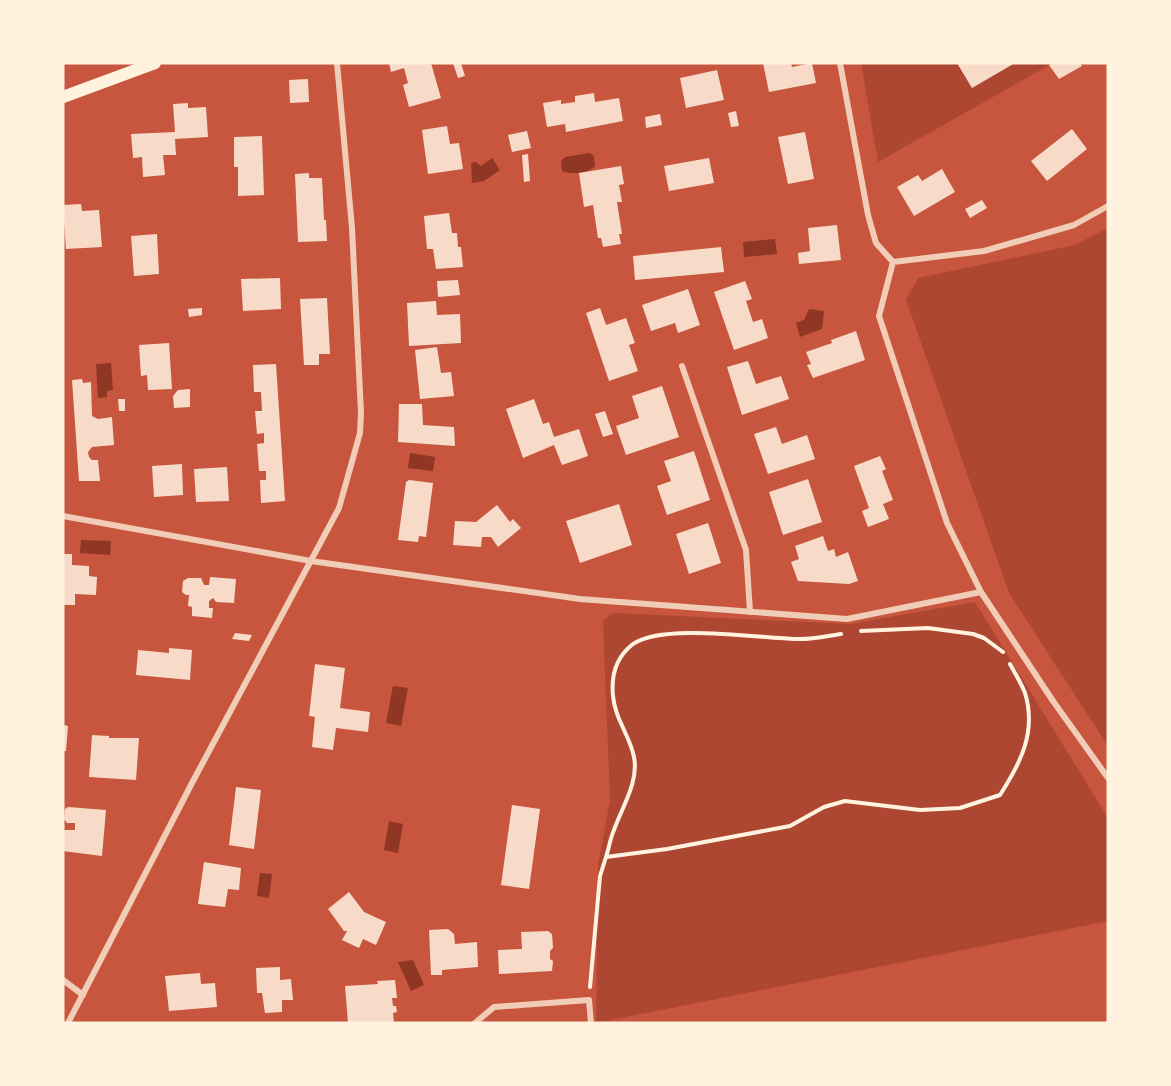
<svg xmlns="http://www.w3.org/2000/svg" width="1171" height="1086" viewBox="0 0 1171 1086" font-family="'Fira Sans Condensed',sans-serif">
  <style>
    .green { fill: #ae4732 }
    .water { fill: #8f3625 }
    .building { fill: #f7dbc8 }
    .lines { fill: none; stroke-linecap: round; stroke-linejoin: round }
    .path { stroke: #fff3e0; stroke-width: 4 }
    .minor { stroke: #f1ccb7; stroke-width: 6 }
    .secondary { stroke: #fff3e0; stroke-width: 12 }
  </style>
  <rect width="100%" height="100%" fill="#c8553d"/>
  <path class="green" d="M861,63H1053L878,162Z
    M1108,228V746L1009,593L906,300L918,278L1075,245Z
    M975,602L1108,818V921L596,1023L598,866L610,800L603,621L613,613L850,624Z"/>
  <path class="water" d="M589,153L594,156L595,166C589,173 571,175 562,171L561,161L565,157Z
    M492,158L500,170L484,181L472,183L471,163L476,162L481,166Z
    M775,239L777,254L744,257L743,242Z
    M809,309L824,311L822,329L800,337L796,323L804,320Z
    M111,363L113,390L107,391V397L98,398L96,364Z
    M410,453L435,457L433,471L408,468Z
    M81,540L111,541L110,555L80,553Z
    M393,686L408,688L401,726L386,723Z
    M389,821L403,824L398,853L384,850Z
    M260,873L272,874L269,898L257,896Z
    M413,960L424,985L411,991L398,962Z"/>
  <path class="building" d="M389,63H431L441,98L409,107L403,85L408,83L404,68L391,72Z
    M453,63H461L465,76L458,78Z
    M763,63H791L792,67L812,63L816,83L769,92Z
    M957,63H1015L972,88Z
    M1052,63H1080L1082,66L1059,79L1049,65Z
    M717,70L724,100L686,108L680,78Z
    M308,79L309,102L290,103L289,80Z
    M594,93L595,102L619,98L623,121L566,132L565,124L547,127L543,103L561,100V104L575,102V96Z
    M188,103V108L206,107L208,137L175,139L176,155H163L165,175L143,177L142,157L133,158L131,134L175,132L173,104Z
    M736,111L739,126L731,127L728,113Z
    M660,114L662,125L646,128L645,117Z
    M447,126L450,144L459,143L463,169L428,174L422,130Z
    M1072,129L1087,149L1047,181L1031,161Z
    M527,131L531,148L512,152L508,135Z
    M805,132L814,179L788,184L778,137Z
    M262,136L264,195L238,196V167H234V137Z
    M528,154L530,181L524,182L522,155Z
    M709,158L714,183L669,191L664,166Z
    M621,166L624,184L619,185L622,202H617L622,234H619L621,244L603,247L601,238H598L593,205L584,207L579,173Z
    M942,169L955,192L914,216L897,187L918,175L922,181Z
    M309,173V178H322L324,220H326L327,241L298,242L295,174Z
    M982,200L987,208L970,218L965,209Z
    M81,204L82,211L99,210L102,247L66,249L63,205Z
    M449,213L452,233H457L458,247H461L463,267L436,269L433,249H427L424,216Z
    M837,225L841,260L799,264L798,253L810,251L808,228Z
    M157,234L159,274L134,276L131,236Z
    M721,247L724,272L635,280L633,256Z
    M280,278L281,309L243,311L241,279Z
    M458,280L460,295L438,297L437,281Z
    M745,281L752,299L746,301L753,322L762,319L768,338L734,350L714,292Z
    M688,289L700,325L678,333L675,323L651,331L642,305Z
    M327,298L330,354H319V365H304L300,299Z
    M436,301L437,315L460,314L461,343L409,346L407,303Z
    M202,308V315L189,317L188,309Z
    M600,308L606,325L626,318L635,343L629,345L638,371L609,381L586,313Z
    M856,331L865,360L813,378L807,365L811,364L806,352L832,343L831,340Z
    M169,343L172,389L148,390L147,375L141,376L139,345Z
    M437,347L441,373L451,372L454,396L420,399L415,350Z
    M748,361L756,384L781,376L789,399L742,415L727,367Z
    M276,364L285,501L261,503L260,480H266V471H259L257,444L264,443V433L257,434L255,411H262L261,392H254L253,365Z
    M82,379L83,383L91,382L92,416L98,419L112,417L114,445L92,447L88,452L89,457L92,460H98L100,481H79L72,380Z
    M662,386L679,437L626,455L616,426L639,418L632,396Z
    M190,389V407L174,408L173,396L178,390Z
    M118,399H125V411H119Z
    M534,399L543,424L549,422L554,437L579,429L588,456L562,465L554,445L523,458L506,409Z
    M399,404H422L423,425L454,427L455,446L398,442Z
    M605,411L613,434L603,437L595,414Z
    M776,427L782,444L807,435L815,459L768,474L754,434Z
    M694,451L710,500L667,515L657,486L671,481L664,461Z
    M880,456L886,469L882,471L893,500L883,504L889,519L868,527L862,511L869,508L854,466Z
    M182,464L183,495L154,497L152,466Z
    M227,467L229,501L196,502L194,469Z
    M808,479L822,522L783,535L769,492Z
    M409,480L433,483L426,537L419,536L418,542L398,540L406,482Z
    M619,504L632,545L580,563L566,521Z
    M497,505L510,522L513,519L521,528L498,547L491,537H482L481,547L453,545L455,521L476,522Z
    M708,523L721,563L689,574L676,534Z
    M823,536L828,551L834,549L836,557L848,552L858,581L849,584L798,581L791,562L799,559L795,546Z
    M63,554H72V565L89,566V576L97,577L96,595L75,594V605H63Z
    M210,577L236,579L234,603L216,602L213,598L209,601V608H213L212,618L192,616V607L188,606L189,595H186L182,592L183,581L188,578H201L204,585H209Z
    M235,633L252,635L249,641L232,639Z
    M169,648L192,650L190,680L136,675L138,650L169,653Z
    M315,664L345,668L340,708L370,712L368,732L336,728L333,750L312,747L315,717L309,716Z
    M63,725L68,726L66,751H63Z
    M92,735L109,736V738H139L136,780L89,777Z
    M236,787L261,790L254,849L229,845Z
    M512,805L540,809L529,889L501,885Z
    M68,807L106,810L102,856L63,851V832L65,830H75V823H67L64,819L65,809Z
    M204,862L241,868L239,890L228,889L225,907L198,904Z
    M349,892L364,912L386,922L376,945L363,939L359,948L342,940L347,931H344L328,909Z
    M448,929L454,934L455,944L477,942L478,967L442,970V975H431L429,930Z
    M548,931L552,934L553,948L550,951V959L553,961L552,971L499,974L498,950L522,949L521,932Z
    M280,967V980L291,979L293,1000H282V1012L265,1013L262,993H257L256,968Z
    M200,973L201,984L215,983L217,1007L169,1011L165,976Z
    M395,980L397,998H392L393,1006H396L397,1012L393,1013L394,1023H348L345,986L378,984L377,981Z"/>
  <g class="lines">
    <path class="path" d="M861,631L928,628L973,634L984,638L1003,652
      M606,857C609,848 610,839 614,830C622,807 639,782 634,757C630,736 615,719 613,696C611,676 616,657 633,644C662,623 759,638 796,639C811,640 827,636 841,634
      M590,987L600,876L606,857L667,849L790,826L824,807L845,801L920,810L960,808L1000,795C1020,764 1037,732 1025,693C1021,683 1015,673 1010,664"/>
    <path class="minor" d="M840,63L868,215L876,243L893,262
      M1108,206L1074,225L984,251L893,262L879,316L947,523L981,592L1053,701L1108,778
      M682,366L746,550L750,612
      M63,516L311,561L580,599L847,619L981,592
      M63,980L83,995
      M68,1023L192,783L339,508L360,433L361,413L352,228L337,63
      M475,1023L494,1007L589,1000L591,1023"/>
    <path class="secondary" d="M63,97L155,63"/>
  </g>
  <rect width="1171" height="1086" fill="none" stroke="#fff3e0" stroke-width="129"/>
</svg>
